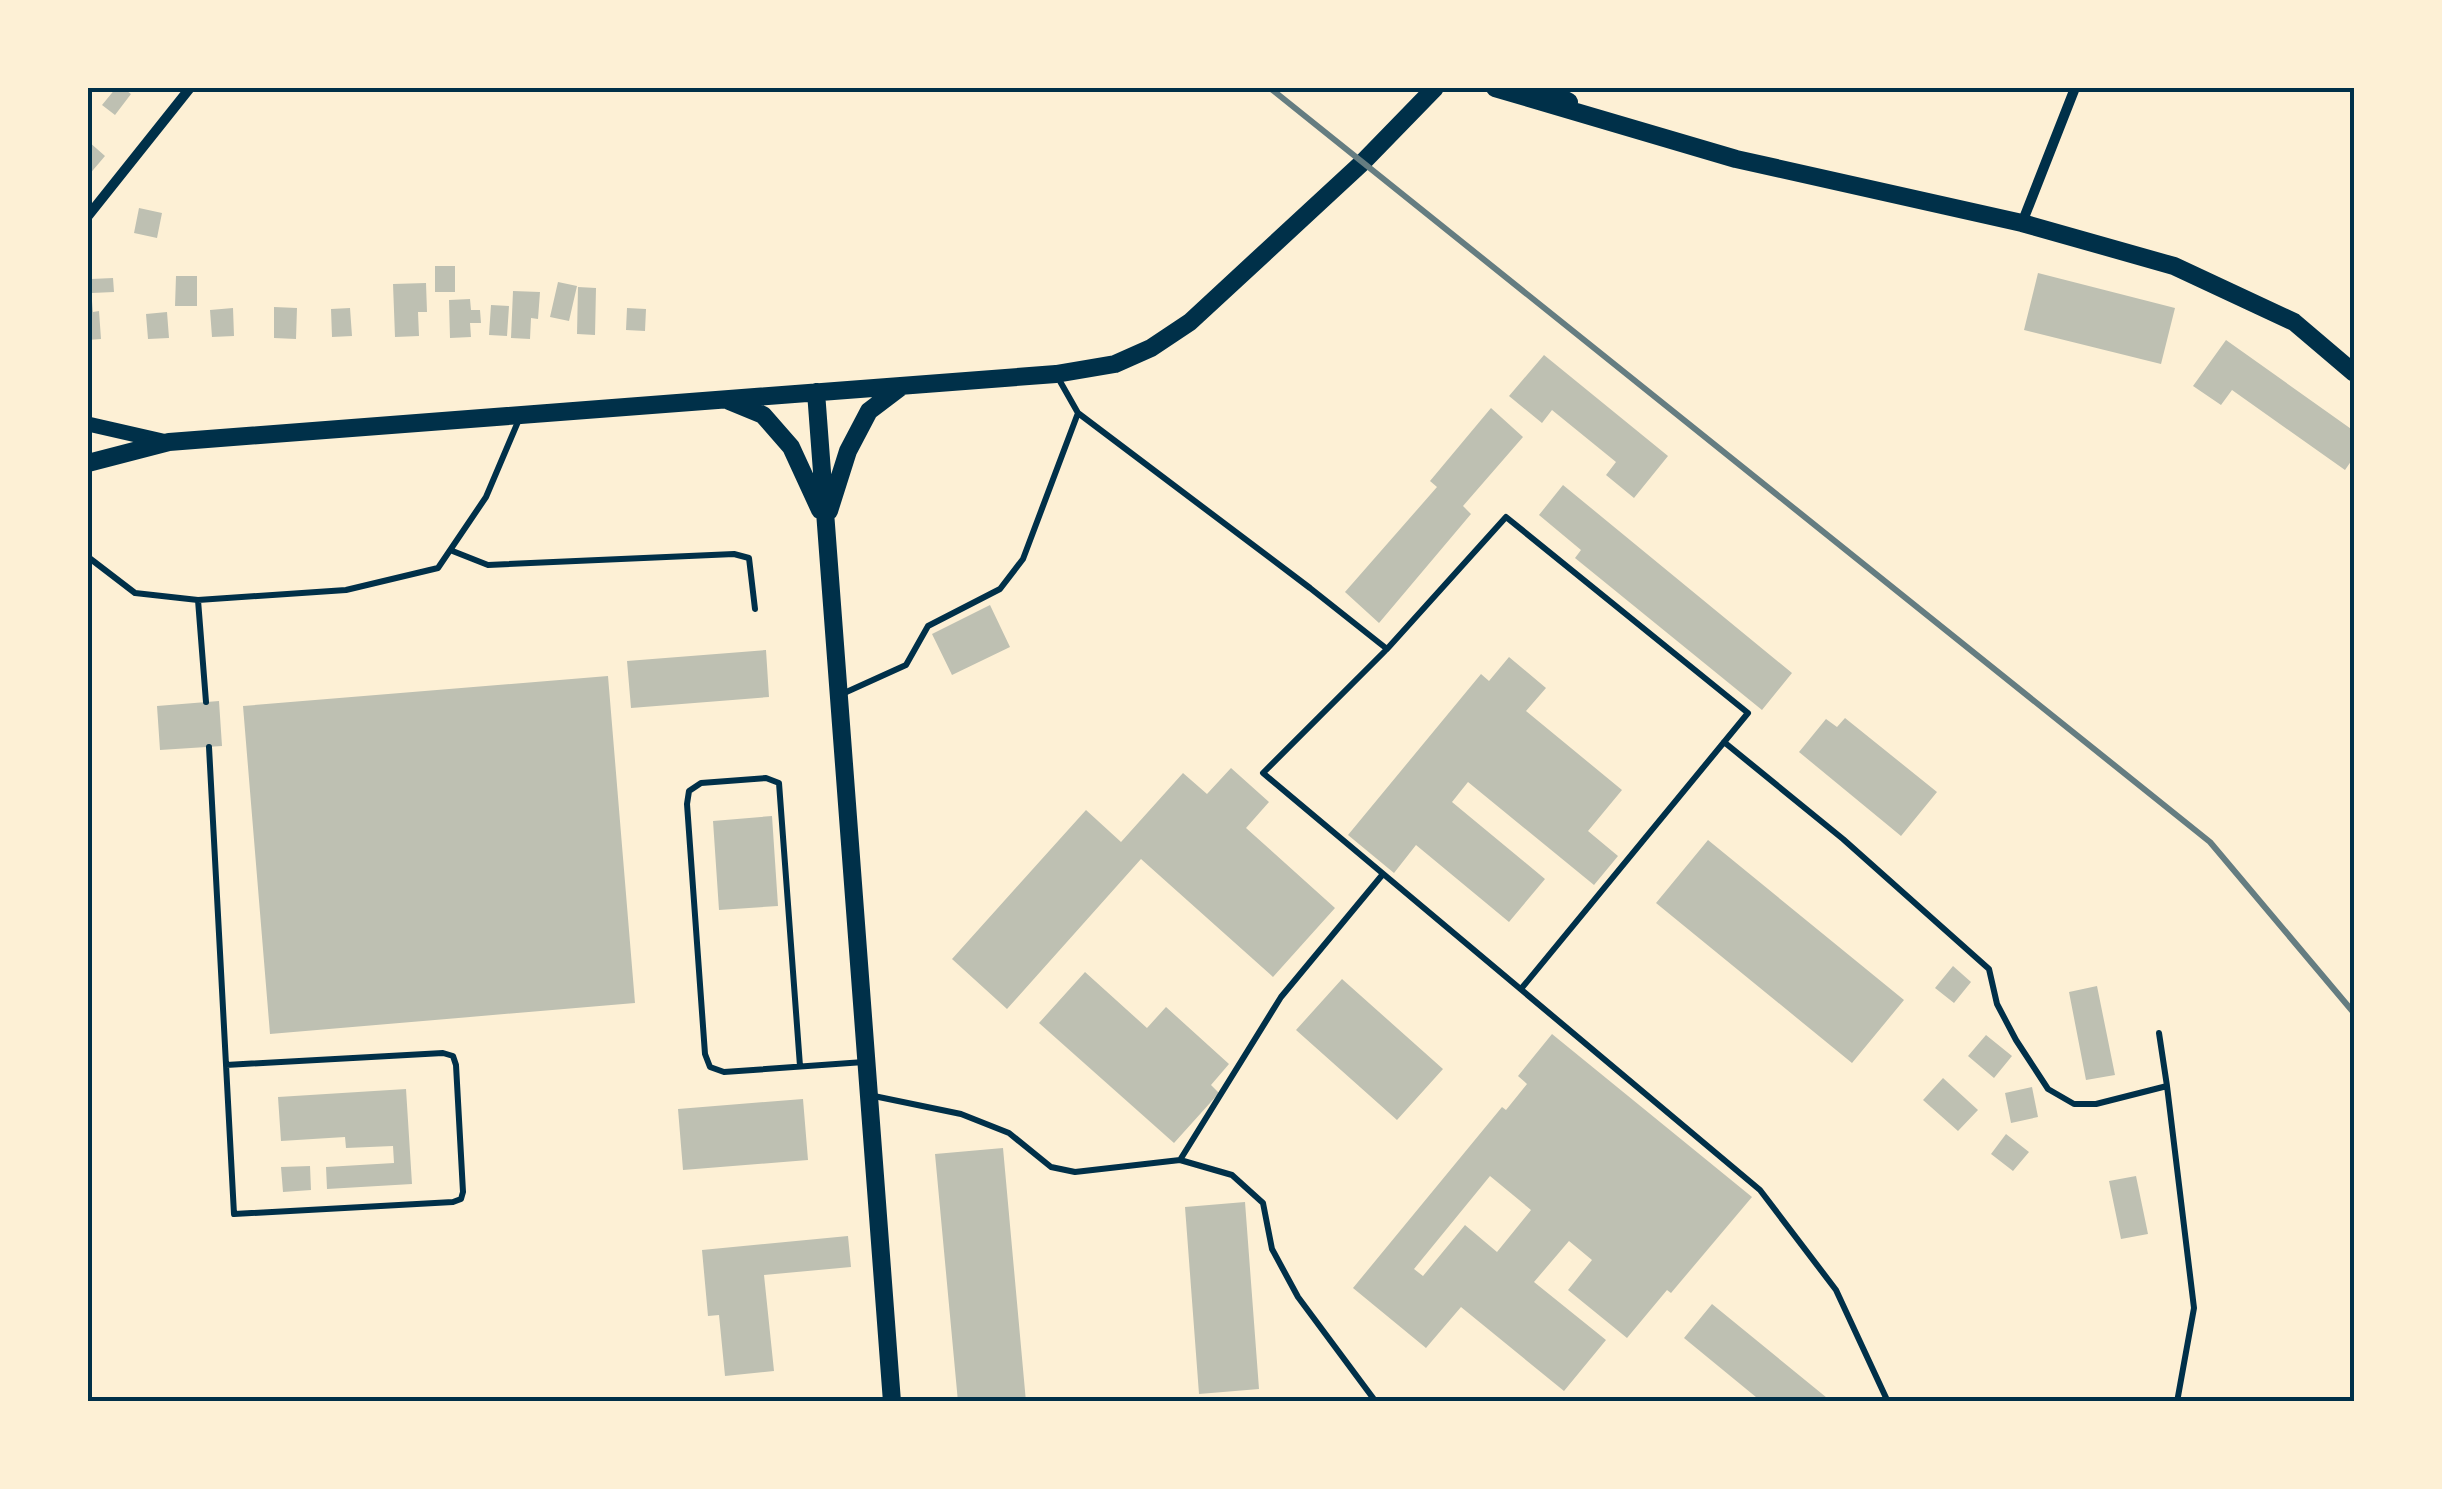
<svg xmlns="http://www.w3.org/2000/svg" width="2442" height="1489" viewBox="0 0 2442 1489" font-family="'Work Sans',sans-serif">
  <style>
    .building { fill: #bec0b2; fill-rule: evenodd }
    .lines { fill: none; stroke-linecap: round; stroke-linejoin: round }
    .service { stroke: #003049; stroke-width: 6 }
    .minor { stroke: #003049; stroke-width: 10 }
    .tertiary { stroke: #003049; stroke-width: 15 }
    .secondary { stroke: #003049; stroke-width: 18 }
    .rail { stroke: #657d81; stroke-width: 6 }
    .neatline { fill: none; stroke: #003049; stroke-width: 4 }
  </style>
  <rect width="100%" height="100%" fill="#fdf0d5"/>
  <path class="building" d="M116,88H123L131,94L115,115L102,105Z
    M88,141L105,156L88,176Z
    M139,208L162,213L157,238L134,233Z
    M435,266H455V292H435Z
    M2038,273L2175,308L2161,364L2024,330Z
    M176,276H197V306H175Z
    M113,278L114,292L92,293L91,279Z
    M558,282L577,286L569,321L550,317Z
    M426,283L427,312H418L419,336L395,337L393,284Z
    M578,287L596,288L595,335L577,334Z
    M513,291L540,292L538,319L531,318L530,339L511,338Z
    M470,299L471,310H480L481,323H470L471,337L450,338L449,300Z
    M88,301H92L93,312L99,311L101,339L88,340Z
    M491,305L509,306L507,336L489,335Z
    M274,307L297,308L296,339L274,338Z
    M233,308L234,336L212,337L210,310Z
    M350,308L352,336L332,337L331,309Z
    M627,308L646,309L645,331L626,330Z
    M167,312L169,338L148,339L146,314Z
    M2226,340L2354,431V457L2345,470L2232,390L2221,405L2193,386Z
    M1544,355L1668,456L1634,498L1606,475L1616,462L1552,410L1542,423L1509,396Z
    M1491,408L1523,437L1463,506L1471,514L1379,623L1345,592L1437,487L1430,481Z
    M1563,485L1792,673L1762,710L1575,558L1581,550L1539,515Z
    M990,605L1010,647L952,675L932,634Z
    M766,650L769,697L631,708L627,661Z
    M1509,657L1546,688L1526,711L1622,790L1588,831L1618,856L1594,885L1468,782L1452,802L1545,879L1509,922L1416,845L1394,873L1348,835L1481,674L1489,681Z
    M608,676L635,1003L270,1034L243,706Z
    M219,701L222,746L160,750L157,706Z
    M1845,718L1937,792L1901,836L1799,752L1826,719L1837,727Z
    M1231,768L1269,802L1246,828L1335,908L1273,977L1141,859L1007,1009L952,959L1086,810L1121,842L1183,773L1207,794Z
    M772,816L778,906L719,910L713,821Z
    M1708,840L1904,1000L1852,1063L1656,903Z
    M1953,966L1971,982L1954,1003L1935,988Z
    M1085,972L1147,1028L1166,1007L1229,1064L1211,1085L1219,1093L1174,1143L1039,1023Z
    M1342,979L1443,1069L1397,1120L1296,1030Z
    M2097,986L2115,1075L2086,1080L2069,992Z
    M1552,1034L1752,1197L1671,1293L1667,1290L1627,1338L1568,1290L1592,1260L1569,1241L1534,1282L1606,1340L1564,1391L1461,1307L1426,1348L1353,1288L1502,1107L1506,1110L1527,1084L1518,1076ZM1490,1176L1531,1210L1497,1252L1465,1225L1423,1276L1414,1269Z
    M1986,1035L2012,1056L1994,1078L1968,1056Z
    M1943,1078L1978,1110L1958,1131L1923,1100Z
    M2032,1087L2038,1117L2011,1123L2005,1093Z
    M406,1089L412,1184L327,1189L326,1167L394,1163L393,1146L346,1148L345,1137L281,1141L278,1097Z
    M803,1099L808,1160L683,1170L678,1109Z
    M2006,1134L2029,1152L2013,1171L1991,1154Z
    M1003,1148L1026,1402H958L935,1154Z
    M310,1166L311,1190L283,1192L281,1167Z
    M2136,1176L2148,1234L2121,1239L2109,1181Z
    M1245,1202L1259,1389L1199,1394L1185,1207Z
    M848,1236L851,1267L764,1275L774,1371L725,1376L719,1315L708,1316L702,1250Z
    M1712,1304L1805,1380L1832,1402H1762L1684,1338Z"/>
  <g class="lines">
    <path class="service" d="M1078,413L1310,588L1387,649L1263,773L1760,1190L1836,1290L1888,1402
      M450,550L488,565L734,554L749,558L755,609
      M88,557L135,593L198,600L346,590L438,568L486,497L520,417
      M198,600L206,702
      M1387,649L1506,517L1748,713L1521,989
      M842,694L906,665L928,626L1000,589L1023,559L1078,413L1057,376
      M1724,742L1843,839L1989,969L1997,1004L2016,1040L2048,1089L2074,1104H2096L2167,1086
      M209,747L234,1214L453,1202L461,1199L463,1192L456,1065L453,1056L443,1053L226,1065
      M2159,1033L2167,1086L2194,1308L2177,1402
      M800,1066L779,783L766,778L701,783L689,791L687,804L705,1054L710,1067L724,1072L864,1062
      M869,1095L961,1114L1009,1133L1051,1167L1075,1172L1180,1160L1232,1175L1263,1203L1272,1249L1298,1297L1376,1402
      M1180,1160L1281,997L1383,874"/>
    <path class="minor" d="M88,216L190,88
      M2022,223L2075,88"/>
    <path class="tertiary" d="M88,424L167,442"/>
    <path class="secondary" d="M1495,88L1736,159L2022,223L2174,266L2294,322L2354,373
      M1543,88L1569,102
      M816,392L892,1402
      M729,401L763,415L791,447L820,510
      M88,463L169,442L1056,374L1115,364L1151,348L1190,322L1363,162L1435,88
      M829,511L848,451L869,411L902,386"/>
    <path class="rail" d="M1270,88L2210,842L2354,1013"/>
  </g>
  <rect width="2442" height="1489" fill="none" stroke="#fdf0d5" stroke-width="180"/>
  <rect x="90" y="90" width="2262" height="1309" class="neatline"/>
</svg>
